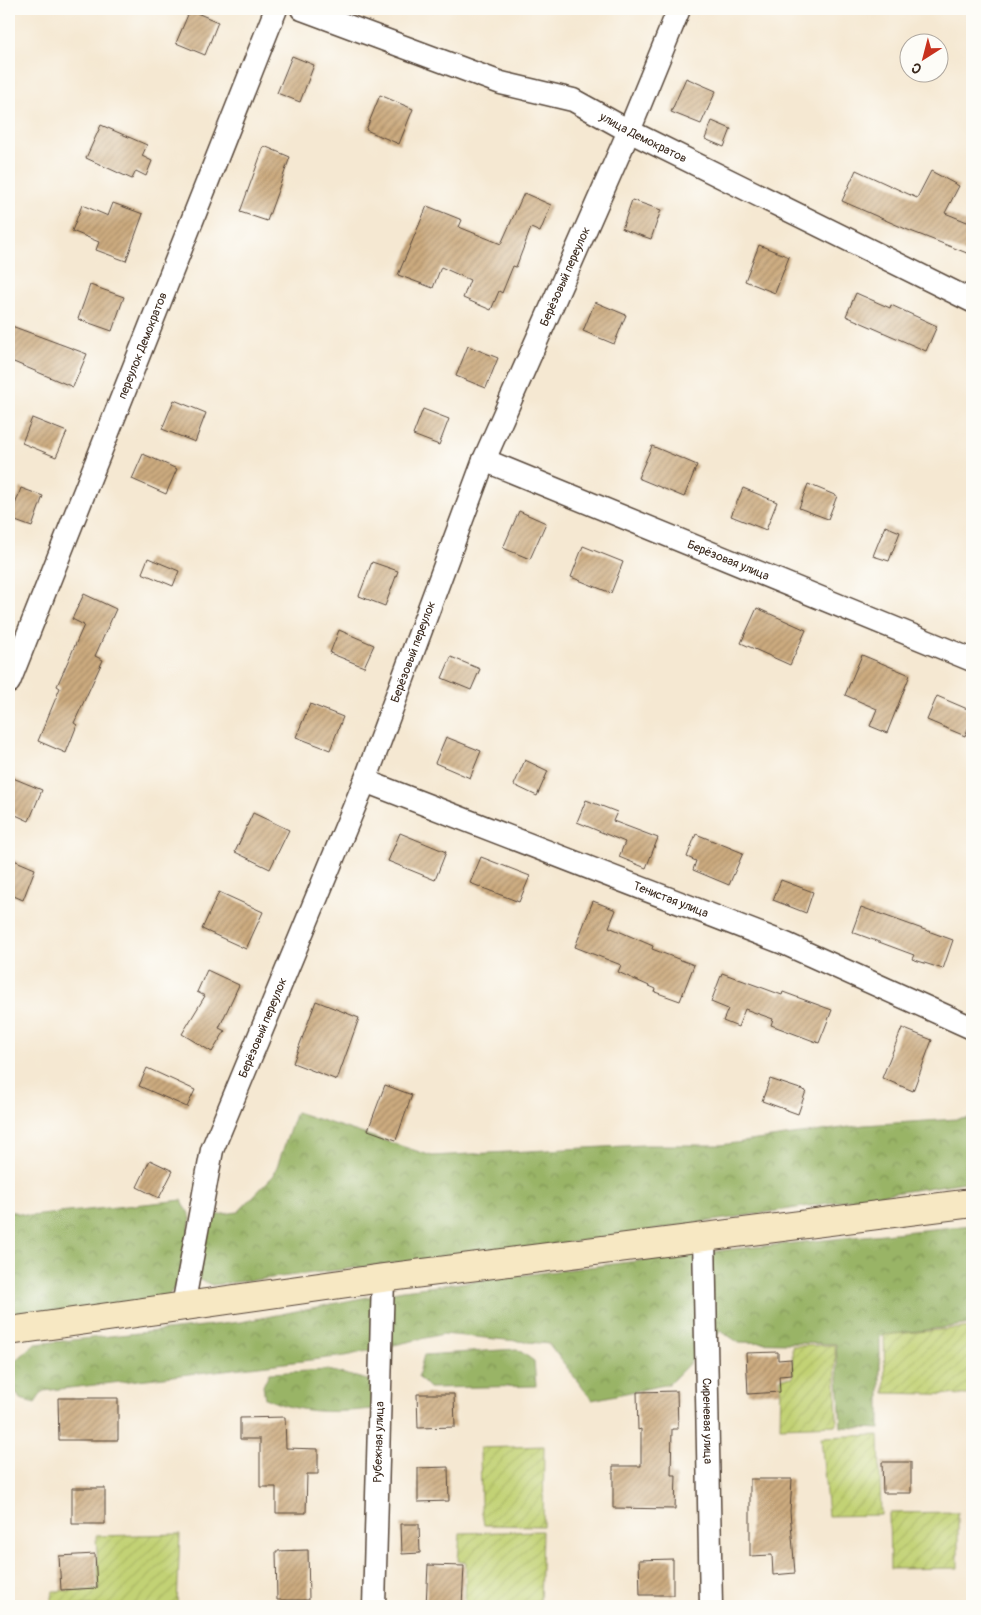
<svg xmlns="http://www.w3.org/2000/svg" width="981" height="1615" viewBox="0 0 981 1615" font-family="Pangolin,sans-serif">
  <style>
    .forest { fill: url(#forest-crowns); stroke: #6a6f42 }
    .garden { fill: url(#garden-furrows); stroke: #7e7e49 }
    .building { fill: url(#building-hatch) }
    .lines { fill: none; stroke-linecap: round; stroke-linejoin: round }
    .street-casing { stroke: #574639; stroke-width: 25 }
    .secondary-casing { stroke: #574639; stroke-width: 30 }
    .street { stroke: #fff; stroke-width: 22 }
    .secondary { stroke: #f7e8c3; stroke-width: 28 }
    .labels { text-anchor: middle; stroke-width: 4; stroke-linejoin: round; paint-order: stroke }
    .street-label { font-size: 12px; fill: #3b2a1e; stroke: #fdfcf7 }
  </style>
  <defs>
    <pattern id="forest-crowns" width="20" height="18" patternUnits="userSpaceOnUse" patternTransform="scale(1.25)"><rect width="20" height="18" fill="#99b466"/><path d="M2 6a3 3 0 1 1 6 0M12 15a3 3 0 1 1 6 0" fill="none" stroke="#7e9353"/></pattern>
    <pattern id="garden-furrows" width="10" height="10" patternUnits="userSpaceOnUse" patternTransform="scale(1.25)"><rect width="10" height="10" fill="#c2d274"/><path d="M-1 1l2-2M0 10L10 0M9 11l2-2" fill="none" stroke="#a8b464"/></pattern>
    <pattern id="building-hatch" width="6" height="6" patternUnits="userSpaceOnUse" patternTransform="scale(1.25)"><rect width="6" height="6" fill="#ccab7f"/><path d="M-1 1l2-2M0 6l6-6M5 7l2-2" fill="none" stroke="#a78b67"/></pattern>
  </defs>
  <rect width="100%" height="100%" fill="#fdfcf7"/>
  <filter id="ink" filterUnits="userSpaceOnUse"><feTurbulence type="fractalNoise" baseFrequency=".02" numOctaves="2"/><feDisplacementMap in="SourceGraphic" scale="10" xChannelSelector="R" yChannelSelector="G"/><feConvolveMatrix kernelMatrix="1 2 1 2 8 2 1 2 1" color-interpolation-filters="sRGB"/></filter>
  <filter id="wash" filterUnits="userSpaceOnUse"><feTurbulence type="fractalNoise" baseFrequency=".0096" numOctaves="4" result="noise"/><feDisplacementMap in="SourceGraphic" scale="20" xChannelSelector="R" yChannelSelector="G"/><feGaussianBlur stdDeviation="1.12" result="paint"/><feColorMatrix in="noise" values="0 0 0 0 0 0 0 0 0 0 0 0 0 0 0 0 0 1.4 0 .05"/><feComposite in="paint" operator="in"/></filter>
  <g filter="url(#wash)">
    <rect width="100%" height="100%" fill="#f5e8d2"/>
    <path class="forest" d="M296,1112L432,1156L643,1145H721L864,1125L972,1118V1181L575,1242L212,1285L198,1279L208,1216L238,1212L274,1175Z
      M182,1200L191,1218L179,1281L167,1298L9,1320V1211L31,1216Z
      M972,1225V1324L880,1336V1429L841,1427L836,1344L738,1342L721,1331L669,1384L592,1400L549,1344L443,1334L345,1356L43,1391L35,1403L20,1399L9,1381L11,1365L35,1344L241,1322L403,1290L726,1250Z
      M517,1349L534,1361L536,1386L429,1388L418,1377L424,1355Z
      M328,1370L372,1381V1409C335,1413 300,1414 265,1398L263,1386L269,1373Z"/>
    <path class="garden" d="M972,1327V1395L885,1393L884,1335Z
      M835,1345L837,1425L780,1427L781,1378L793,1377L792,1346Z
      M879,1435L881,1515L828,1516L821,1437Z
      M544,1446L543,1526L484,1525L481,1506L480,1448Z
      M958,1512V1568L890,1569L889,1513Z
      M542,1531L540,1606H465L466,1563L458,1561L460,1533Z
      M180,1534L177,1606H51L53,1591L99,1590L96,1536Z"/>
    <g id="blocks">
      <path class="building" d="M190,10L218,22L205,55L176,43Z
        M292,56L314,65L300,102L277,93Z
        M686,78L716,91L701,124L671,112Z
        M380,95L413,109L399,144L366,130Z
        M712,121L731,129L724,147L705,139Z
        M101,125L147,145L142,156L152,161L146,176L136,171L132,179L86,158Z
        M264,146L290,157L267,221L240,212Z
        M856,170L917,198L931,171L959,186L945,213L972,224V255L908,230L842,201Z
        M524,193L551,205L540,232L531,228L516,267L513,266L502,293L499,291L491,310L463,298L470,280L441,267L433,288L398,275L427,206L462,220L459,227L501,244Z
        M632,200L661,210L651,239L622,229Z
        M113,203L143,214L126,261L96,250L99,242L72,231L82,205L108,216Z
        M759,245L789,257L775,293L745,281Z
        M90,285L124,297L112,331L78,319Z
        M856,293L890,308L891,305L937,326L926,351L846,316Z
        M595,302L626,315L614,344L583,331Z
        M9,325L87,354L73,387L9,360Z
        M468,346L498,358L486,388L456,376Z
        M174,400L206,413L195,442L162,429Z
        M423,409L449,419L439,445L413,435Z
        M32,418L67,432L56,457L22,443Z
        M652,446L697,465L684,497L638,478Z
        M143,454L177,469L166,494L132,479Z
        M808,484L837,496L828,519L799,508Z
        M21,488L43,496L32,527L10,519Z
        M743,488L777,502L766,530L731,516Z
        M519,511L546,523L530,559L503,548Z
        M885,526L900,532L889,561L873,556Z
        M583,546L623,562L611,593L571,577Z
        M148,558L179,571L173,586L142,573Z
        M372,562L398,571L385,606L359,596Z
        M84,594L116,609L95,656L103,660L74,723L77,725L66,753L38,741L60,688L57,686L84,625L72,619Z
        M757,608L806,630L790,665L741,643Z
        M339,630L374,645L364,667L330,653Z
        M862,655L910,675L887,733L870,726L877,709L845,695Z
        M451,657L480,669L471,690L442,678Z
        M937,696L972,711V719L965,736L927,720Z
        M310,704L343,717L330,750L296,737Z
        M446,737L481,751L470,778L435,763Z
        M525,760L548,771L537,796L514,785Z
        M13,778L42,790L29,821L9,812V788Z
        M586,800L617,812L613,821L658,838L646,868L619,857L625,842L577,822Z
        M253,813L289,830L270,869L235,852Z
        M400,833L446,852L435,880L388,861Z
        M696,834L743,853L729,885L693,870L696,861L687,857Z
        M481,857L530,876L519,902L470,883Z
        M9,858L35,869L23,900L9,894Z
        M781,880L813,892L806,913L773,900Z
        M219,892L263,912L246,949L202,929Z
        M593,901L616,910L609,927L653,946L652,949L694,965L680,1001L655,992L656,989L618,972L621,965L575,947Z
        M861,907L953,940L943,969L912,959L914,955L852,932Z
        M207,970L239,985L219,1028L225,1031L212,1052L182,1034L205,996L197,992Z
        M722,973L782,995L783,992L832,1010L819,1043L771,1025L773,1019L745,1009L738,1027L723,1021L728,1009L711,1002Z
        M316,1001L359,1018L337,1080L293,1063Z
        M902,1028L932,1040L913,1091L882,1078Z
        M147,1068L195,1090L187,1107L139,1086Z
        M770,1079L806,1091L798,1114L762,1101Z
        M385,1085L412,1095L396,1140L368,1130Z
        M150,1160L173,1171L159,1198L137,1187Z
        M778,1352V1360L791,1359L792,1375L779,1376L780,1392L748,1394L746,1353Z
        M677,1391L678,1429H672L671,1475H676L675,1509L613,1508V1466H641V1429L638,1430L637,1392Z
        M417,1394H454L455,1427L418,1428Z
        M58,1398H118V1440H59Z
        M285,1417L286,1448L318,1449V1474H307L306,1513H276V1487H260V1439H240V1418Z
        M882,1462H911V1493H883Z
        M448,1467L449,1501L418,1502V1468Z
        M750,1479H792L790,1511L795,1573L773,1575L772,1555L750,1556Z
        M72,1488H105V1524H72Z
        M401,1524H419L420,1553L402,1554Z
        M308,1550L309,1600H277L276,1551Z
        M95,1554L97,1588L61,1590L59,1556Z
        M673,1559V1595H640L639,1560Z
        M428,1565L464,1566L462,1606H426Z"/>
    </g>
  </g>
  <g filter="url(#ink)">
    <use href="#blocks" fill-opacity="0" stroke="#574639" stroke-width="1"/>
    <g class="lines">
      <defs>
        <g id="street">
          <path id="s1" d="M302,9L501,83L573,100L629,131L972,301"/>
          <path id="s2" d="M484,460L972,660"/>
          <path id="s3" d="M9,682L276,9"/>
          <path id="s4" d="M365,781L786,944L972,1028"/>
          <path id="s5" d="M704,1236L711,1606"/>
          <path id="s6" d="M183,1306L212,1150L365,781L484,460L629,131L679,9"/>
          <path id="s7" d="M374,1606L383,1278"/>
        </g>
        <path id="secondary" d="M9,1331L383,1278L972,1203"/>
      </defs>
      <use href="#street" class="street-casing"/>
      <use href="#secondary" class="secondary-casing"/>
      <use href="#street" class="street"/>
      <use href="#secondary" class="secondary"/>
    </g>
  </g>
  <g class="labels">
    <g class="street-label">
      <text dy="4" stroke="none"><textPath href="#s1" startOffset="366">улица Демократов</textPath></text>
      <text dy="4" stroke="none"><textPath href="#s6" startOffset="1101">Берёзовый переулок</textPath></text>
      <text dy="4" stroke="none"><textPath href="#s3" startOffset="362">переулок Демократов</textPath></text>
      <text dy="4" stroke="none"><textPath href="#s2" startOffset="264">Берёзовая улица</textPath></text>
      <text dy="4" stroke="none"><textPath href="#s6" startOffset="696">Берёзовый переулок</textPath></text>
      <text dy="4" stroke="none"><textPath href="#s4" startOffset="328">Тенистая улица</textPath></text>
      <text dy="4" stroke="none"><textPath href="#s6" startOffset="291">Берёзовый переулок</textPath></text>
      <text dy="4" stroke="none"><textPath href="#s5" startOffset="185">Сиреневая улица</textPath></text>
      <text dy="4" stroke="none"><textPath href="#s7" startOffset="164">Рубежная улица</textPath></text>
    </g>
  </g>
  <rect width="981" height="1615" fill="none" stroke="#fdfcf7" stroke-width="30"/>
  <g transform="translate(924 58) rotate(216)"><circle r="24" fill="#fdfcf7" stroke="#afa8a0"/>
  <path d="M0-4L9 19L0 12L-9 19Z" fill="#c8321e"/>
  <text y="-8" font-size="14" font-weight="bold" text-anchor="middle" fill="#3b2a1e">С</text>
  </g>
</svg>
